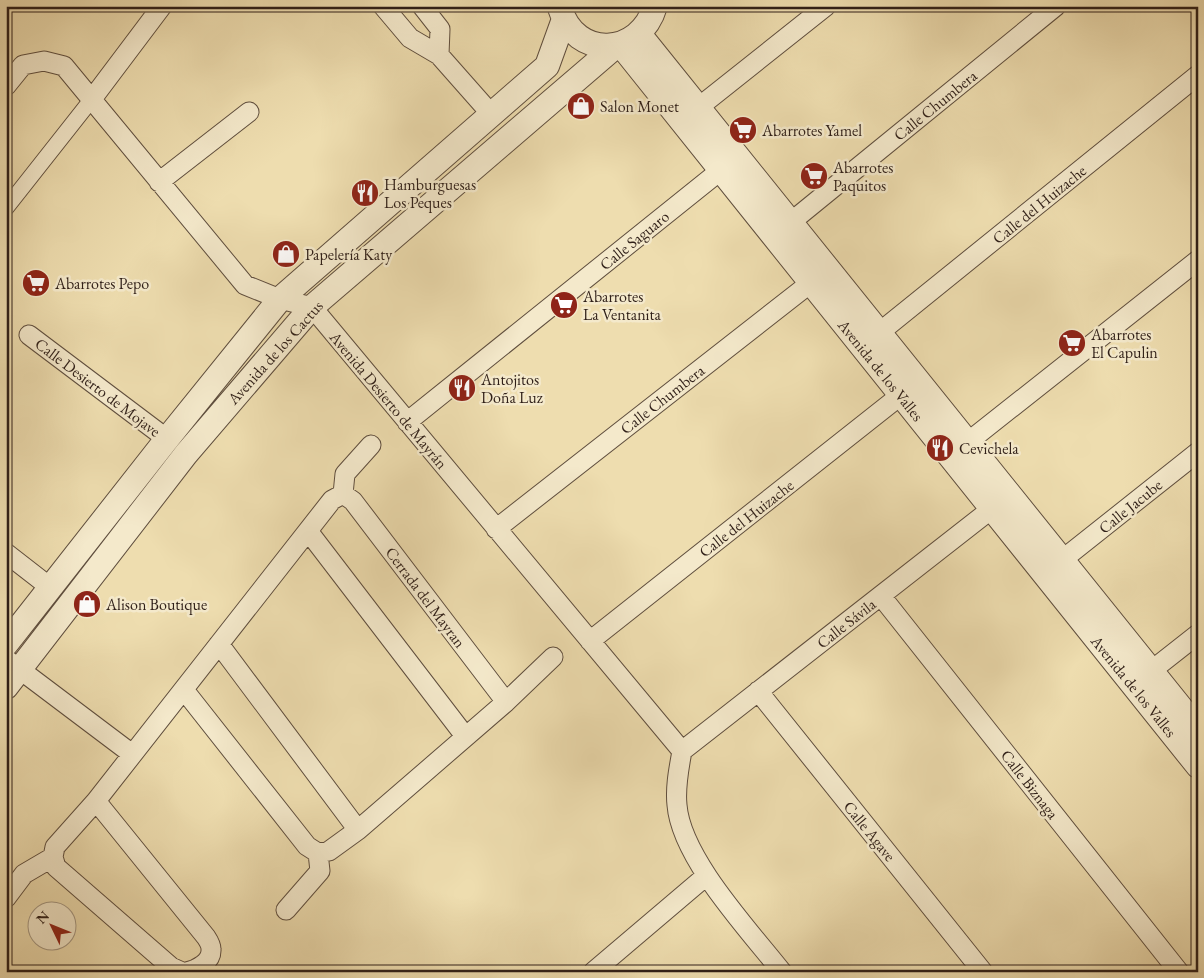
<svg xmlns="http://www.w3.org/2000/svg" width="1204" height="978" viewBox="0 0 1204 978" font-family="'EB Garamond',serif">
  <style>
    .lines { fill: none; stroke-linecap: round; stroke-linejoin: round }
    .pedestrian-casing { stroke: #5f4e3e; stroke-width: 17 }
    .minor-casing { stroke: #5f4e3e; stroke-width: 21 }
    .tertiary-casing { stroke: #5f4e3e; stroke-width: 26 }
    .pedestrian { stroke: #f4e9cb; stroke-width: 15 }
    .minor { stroke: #f4e9cb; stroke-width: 19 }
    .tertiary { stroke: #f4e9cb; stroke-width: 24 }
    .labels { text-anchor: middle; stroke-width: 5; stroke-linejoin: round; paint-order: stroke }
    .street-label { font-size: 16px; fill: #2f1f18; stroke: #f4e9cb }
    .poi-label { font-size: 16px; fill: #2f1f18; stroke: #f4e9cb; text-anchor: start }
  </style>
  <rect width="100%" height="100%" fill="#eeddaf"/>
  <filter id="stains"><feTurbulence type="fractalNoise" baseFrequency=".004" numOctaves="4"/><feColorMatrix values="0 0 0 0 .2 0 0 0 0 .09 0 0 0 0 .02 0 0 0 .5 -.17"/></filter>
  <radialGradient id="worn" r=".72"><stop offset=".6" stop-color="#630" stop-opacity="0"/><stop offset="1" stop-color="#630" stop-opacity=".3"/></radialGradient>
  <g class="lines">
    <defs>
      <path id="pedestrian" d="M6,208L92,99"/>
      <path id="minor" d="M383,6L410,38L439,55
        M422,6L440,29L439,55L492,115
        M6,86L23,65L44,61L64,66L245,285L280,299L312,307L682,751
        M92,99L162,6
        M699,107L826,6
        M159,182L249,112
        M791,222L1056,6
        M880,332L1198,75
        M29,335L167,439
        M407,422L721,170
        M968,442L1198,260
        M343,494L353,501L506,702
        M343,494L345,474L371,445
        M496,529L822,274
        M308,531L465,736
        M6,553L51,588
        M1062,560L1198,452
        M881,596L1179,972
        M590,641L901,395
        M219,644L358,830
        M6,659L132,754
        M1151,671L1198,634
        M184,690L307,846L318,853L329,851L358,830L506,702L553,657
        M758,691L983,972
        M682,751L1003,500
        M682,751C679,768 675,787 677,805C681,858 749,930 782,972
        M96,801L206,937C208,940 211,945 211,949C212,962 197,970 186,972
        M6,898L24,874L53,857
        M286,910L320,871L318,853
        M182,972L171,967L56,867L53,857L55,847L96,801L332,500L343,494
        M593,972L706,876"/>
      <path id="tertiary" d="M560,8C575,60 640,57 655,6
        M639,34L1198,729
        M620,44L1198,766
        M6,644L167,439L280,299L547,66L564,19
        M6,687L186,454L312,307L617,45"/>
    </defs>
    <use href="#pedestrian" class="pedestrian-casing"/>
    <use href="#minor" class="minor-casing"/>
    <use href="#tertiary" class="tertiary-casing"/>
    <use href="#pedestrian" class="pedestrian"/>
    <use href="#minor" class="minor"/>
    <use href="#tertiary" class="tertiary"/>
  </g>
  <defs>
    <symbol id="shop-disc" viewBox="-11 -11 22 22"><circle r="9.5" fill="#8f2418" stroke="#f4e9cb"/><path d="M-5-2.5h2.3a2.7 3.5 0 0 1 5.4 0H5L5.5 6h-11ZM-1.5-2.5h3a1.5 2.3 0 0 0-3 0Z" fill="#fff"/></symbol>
    <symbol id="supermarket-disc" viewBox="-11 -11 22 22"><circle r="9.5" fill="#8f2418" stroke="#f4e9cb"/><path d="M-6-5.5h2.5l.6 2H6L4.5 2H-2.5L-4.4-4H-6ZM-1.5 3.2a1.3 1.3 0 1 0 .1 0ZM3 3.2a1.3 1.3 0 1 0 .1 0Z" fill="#fff"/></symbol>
    <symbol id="restaurant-disc" viewBox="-11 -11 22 22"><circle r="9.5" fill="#8f2418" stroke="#f4e9cb"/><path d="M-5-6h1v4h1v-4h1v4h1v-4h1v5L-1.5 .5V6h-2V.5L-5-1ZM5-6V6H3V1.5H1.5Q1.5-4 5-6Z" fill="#fff"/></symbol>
  </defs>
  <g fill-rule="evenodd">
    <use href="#shop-disc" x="565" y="90" width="32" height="32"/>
    <use href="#supermarket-disc" x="727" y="114" width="32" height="32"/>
    <use href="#supermarket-disc" x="798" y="160" width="32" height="32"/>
    <use href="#restaurant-disc" x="349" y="177" width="32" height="32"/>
    <use href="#shop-disc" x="270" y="238" width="32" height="32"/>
    <use href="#supermarket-disc" x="20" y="267" width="32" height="32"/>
    <use href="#supermarket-disc" x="548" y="289" width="32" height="32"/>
    <use href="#supermarket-disc" x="1056" y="327" width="32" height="32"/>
    <use href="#restaurant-disc" x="446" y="372" width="32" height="32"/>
    <use href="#restaurant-disc" x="924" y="432" width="32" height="32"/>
    <use href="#shop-disc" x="71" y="588" width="32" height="32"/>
  </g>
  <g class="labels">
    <g class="street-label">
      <text transform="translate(935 105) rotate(-39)" y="6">Calle Chumbera</text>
      <text transform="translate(1039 204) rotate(-39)" y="6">Calle del Huizache</text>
      <text transform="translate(634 240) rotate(-39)" y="6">Calle Saguaro</text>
      <text transform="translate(275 352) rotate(-48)" y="6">Avenida de los Cactus</text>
      <text transform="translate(881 370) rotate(51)" y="6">Avenida de los Valles</text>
      <text transform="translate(98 387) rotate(37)" y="6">Calle Desierto de Mojave</text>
      <text transform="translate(662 399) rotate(-38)" y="6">Calle Chumbera</text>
      <text transform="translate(389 400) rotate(50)" y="6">Avenida Desierto de Mayrán</text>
      <text transform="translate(1130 506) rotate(-39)" y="6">Calle Jacube</text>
      <text transform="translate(746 518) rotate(-38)" y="6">Calle del Huizache</text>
      <text transform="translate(426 597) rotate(53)" y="6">Cerrada del Mayran</text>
      <text transform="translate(846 623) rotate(-38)" y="6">Calle Sávila</text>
      <text transform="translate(1134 686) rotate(51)" y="6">Avenida de los Valles</text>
      <text transform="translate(1030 784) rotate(52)" y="6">Calle Biznaga</text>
      <text transform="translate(870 831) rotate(51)" y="6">Calle Agave</text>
    </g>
    <g class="poi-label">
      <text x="600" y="112">Salon Monet</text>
      <text x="762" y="136">Abarrotes Yamel</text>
      <text x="833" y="173">Abarrotes<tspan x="833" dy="18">Paquitos</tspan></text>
      <text x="384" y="190">Hamburguesas<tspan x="384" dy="18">Los Peques</tspan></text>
      <text x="305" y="260">Papelería Katy</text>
      <text x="55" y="289">Abarrotes Pepo</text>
      <text x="583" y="302">Abarrotes<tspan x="583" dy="18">La Ventanita</tspan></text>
      <text x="1091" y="340">Abarrotes<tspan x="1091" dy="18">El Capulin</tspan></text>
      <text x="481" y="385">Antojitos<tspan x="481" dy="18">Doña Luz</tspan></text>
      <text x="959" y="454">Cevichela</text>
      <text x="106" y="610">Alison Boutique</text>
    </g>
  </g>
  <rect width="1204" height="978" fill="none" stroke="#eeddaf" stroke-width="25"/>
  <rect x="8" y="8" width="1189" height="963" fill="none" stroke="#2f1f18" stroke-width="2.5"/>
  <rect x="12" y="12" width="1179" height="953" fill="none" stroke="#2f1f18"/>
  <g transform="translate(52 926) rotate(313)"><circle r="24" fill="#f4e9cb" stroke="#a59883"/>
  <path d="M0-4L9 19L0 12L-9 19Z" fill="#8f2418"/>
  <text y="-8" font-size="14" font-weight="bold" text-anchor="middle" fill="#2f1f18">N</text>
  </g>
  <rect width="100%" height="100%" filter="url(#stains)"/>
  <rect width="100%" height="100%" fill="url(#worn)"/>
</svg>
